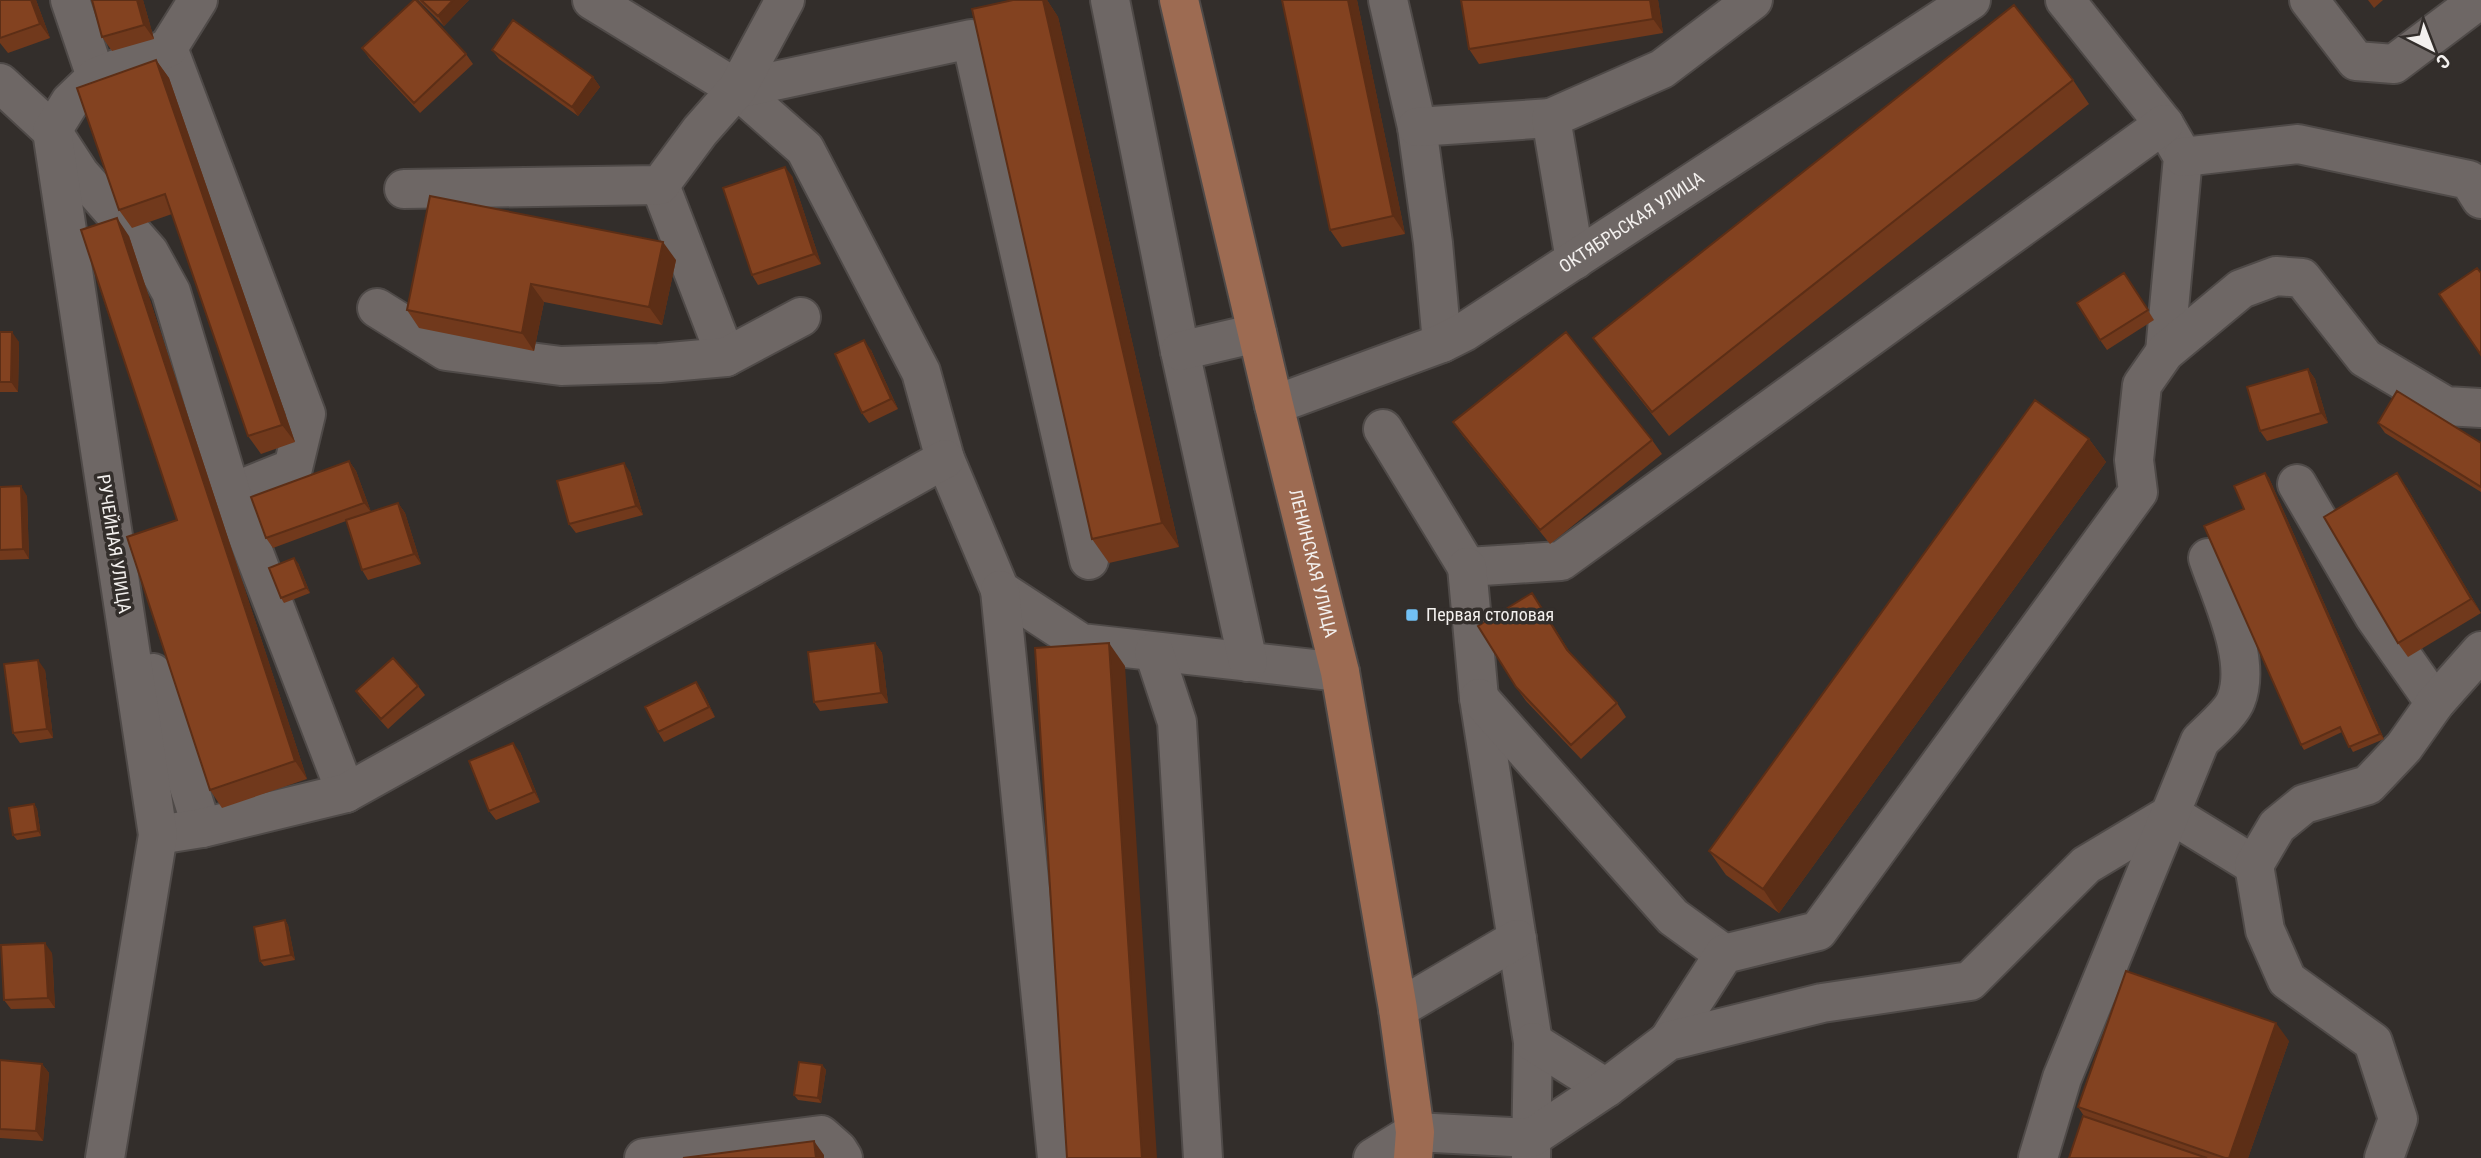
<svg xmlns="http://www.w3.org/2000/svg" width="2481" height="1158" viewBox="0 0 2481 1158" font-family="'Roboto Condensed',sans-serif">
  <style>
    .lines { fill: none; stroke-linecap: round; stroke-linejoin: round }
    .minor-casing { stroke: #4f4a48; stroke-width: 42 }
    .major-casing { stroke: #4f4a48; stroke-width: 42 }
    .minor { stroke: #6e6765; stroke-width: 38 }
    .major { stroke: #9d6b52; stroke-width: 38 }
    .wall { fill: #71391c }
    .shaded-wall { fill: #5c2e16 }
    .building { fill: #834220; stroke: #5c2e16; stroke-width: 2 }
    .poi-dot { fill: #72c1f5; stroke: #332e2b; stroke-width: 2.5 }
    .labels { text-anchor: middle; stroke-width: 7; stroke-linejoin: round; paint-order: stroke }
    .street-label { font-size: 18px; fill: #f3f0ee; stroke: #332e2b }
    .poi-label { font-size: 18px; fill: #f3f0ee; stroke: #332e2b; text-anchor: start }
  </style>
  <rect width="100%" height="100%" fill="#332e2b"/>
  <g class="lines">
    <defs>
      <g id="minor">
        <path d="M70,0L96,77"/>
        <path d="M592,0L737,89L805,149L921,372L945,459L1000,590L1081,643L1340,672"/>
        <path d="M1110,0L1180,351L1248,662"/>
        <path d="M1388,0L1417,127L1433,243L1442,343"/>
        <path d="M2065,0L2164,124L2183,157L2165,352"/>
        <path d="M2309,0L2356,61L2394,64L2479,0"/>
        <path d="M168,48L306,414L293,468L231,493"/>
        <path d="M0,83L52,131L80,174L149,252L171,292L231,493L346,793"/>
        <path d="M737,89L971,39L1089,560"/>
        <path d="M1417,127L1551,118"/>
        <path d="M2183,157L2298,144L2469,180L2481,199"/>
        <path d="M660,185L726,357"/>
        <path d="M404,189L660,185L700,131L737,89L785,0"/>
        <path d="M1575,260L1551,118L1662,69L1753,0"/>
        <path d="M377,308L446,351L561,366L659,363L726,357L801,317"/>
        <path d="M1180,351L1257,333"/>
        <path id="s1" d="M1274,405L1442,343L1464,332L1971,0"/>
        <path d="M1383,429L1467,567L1561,561L2164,124"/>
        <path d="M2297,484L2374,616L2435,703"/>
        <path d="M1467,567L1479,698L1533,1042L1531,1158"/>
        <path d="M1000,590L1057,1158"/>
        <path d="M1154,652L1177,722L1203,1158"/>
        <path d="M153,673L202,828"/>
        <path d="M1479,698L1673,917L1724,954"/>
        <path d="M158,835L202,828L346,793L945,459"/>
        <path d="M1398,1009L1517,939"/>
        <path d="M1668,1041L1724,954L1818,931L2138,492L2134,460L2142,385L2165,352L2241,289L2276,276L2302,278L2365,358L2446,406L2481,408"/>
        <path d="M1533,1042L1606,1088"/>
        <path d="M105,1158L158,835L52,131L70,102L96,77L168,48L198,0"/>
        <path d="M644,1158L821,1135L838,1150L843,1158"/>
        <path d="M1373,1158L1415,1132L1531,1138L1606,1088L1668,1041L1822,1003L1970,981L2086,865L2171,814L2254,865"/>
        <path d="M2038,1158L2062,1078L2200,741C2210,731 2232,712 2236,700C2252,660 2221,597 2208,558"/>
        <path d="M2384,1158L2398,1119L2373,1042L2287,980L2265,930L2254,865L2277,826L2304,804L2368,785L2404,747L2435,703L2481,651"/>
      </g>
      <g id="major">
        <path id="s2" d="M1179,0L1274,405L1340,672L1398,1009L1415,1132L1413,1158"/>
      </g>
    </defs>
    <use href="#minor" class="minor-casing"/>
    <use href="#major" class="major-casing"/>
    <use href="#minor" class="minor"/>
    <use href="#major" class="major"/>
  </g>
  <path class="wall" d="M0,0H36L50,38L8,53L0,43Z
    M92,0H143L154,39L112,51L102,37Z
    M418,0H469L444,26Z
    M1013,0H1047L1058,17L1179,547L1109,563L1092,539Z
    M1282,0H1357L1405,234L1342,247L1330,230Z
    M1658,0L1663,33L1479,64L1469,49Z
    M2368,0H2383L2374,8Z
    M362,48L466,54L473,64L420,113L369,58Z
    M492,50L593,77L600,87L578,116L499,59Z
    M156,60L169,78L295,442L261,454L248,436L172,214L132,228L119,210Z
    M2073,80L2089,104L1669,436L1610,361L1593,338Z
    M792,176L821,264L758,285L752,275Z
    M430,196L676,260L662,325L544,302L534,351L419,328L407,310Z
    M129,236L307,779L222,808L210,790L177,520Z
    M2131,283L2154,320L2107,350L2100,340Z
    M0,332L19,342L18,392H0Z
    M871,350L898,409L869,423L862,413Z
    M2308,369L2315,379L2328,423L2267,441L2260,431Z
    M1453,422L1652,440L1662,454L1550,544L1463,436Z
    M2378,423L2481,443V492L2385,433Z
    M2089,439L2106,462L1779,913L1726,875L1709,851Z
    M349,461L356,471L371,512L398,503L405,513L421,564L368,580L362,570L346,521L273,548L266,538Z
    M630,472L643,515L576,533L569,524Z
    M2265,473L2269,478L2384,739L2353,752L2342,732L2304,750L2301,745L2244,509Z
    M0,487L27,496L29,559L0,560Z
    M2407,488L2481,613L2408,657L2398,643Z
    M298,563L310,593L284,603L281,598Z
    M1532,593L1571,654L1617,703L1626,717L1581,759L1526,701L1516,687Z
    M875,643L882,653L888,703L820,711L814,702Z
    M45,670L53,738L20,743L13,733Z
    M418,686L425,695L388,729L363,701L356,691Z
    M703,692L715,717L664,742L658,732Z
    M520,752L540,802L496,820L489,811Z
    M34,804L37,809L41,836L17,840L13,835Z
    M285,920L288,925L295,960L264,966L260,961Z
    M52,953L55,1008L11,1009L4,1000Z
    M2289,1041L2248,1158H2069L2084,1116L2078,1107Z
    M0,1060L42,1064L49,1073L43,1141L0,1138Z
    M822,1065L826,1070L821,1103L798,1100L794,1095Z"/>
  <path class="shaded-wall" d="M31,0H36L50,38L40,24Z
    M137,0H143L154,39L144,25Z
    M453,0H469L444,26L438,16Z
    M1043,0H1047L1058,17L1179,547L1162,523Z
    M1348,0H1357L1405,234L1393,216Z
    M1650,0H1658L1663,33L1653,19Z
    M156,60L169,78L295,442L282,425Z
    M593,77L600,87L578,116L572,107Z
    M785,167L792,176L821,264L814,254Z
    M117,218L129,236L307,779L295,761Z
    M663,242L676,260L662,325L649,307Z
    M531,284L544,302L534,351L522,333Z
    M12,332L19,342L18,392L11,382Z
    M864,340L871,350L898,409L891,399Z
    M2308,369L2315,379L2328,423L2321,413Z
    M2089,439L2106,462L1779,913L1763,889Z
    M349,461L356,471L371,512L364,503Z
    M624,463L630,472L643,515L636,506Z
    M2265,473L2269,478L2384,739L2380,734Z
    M2397,473L2407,488L2481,613L2471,599Z
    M21,486L27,496L29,559L23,549Z
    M398,503L405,513L421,564L414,554Z
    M294,558L298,563L310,593L306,588Z
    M1532,593L1542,607L1577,664L1567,650Z
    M875,643L882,653L888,703L881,693Z
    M1109,643L1125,666L1157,1158H1142Z
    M38,660L45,670L53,738L47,729Z
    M696,682L703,692L715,717L709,707Z
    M513,743L520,752L540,802L534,792Z
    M34,804L37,809L41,836L38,831Z
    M285,920L288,925L295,960L291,955Z
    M45,943L52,953L55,1008L48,998Z
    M2276,1023L2289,1041L2248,1158H2229Z
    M42,1064L49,1073L43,1141L36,1131Z
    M822,1065L826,1070L821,1103L818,1098Z
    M814,1141L824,1155V1158H816Z"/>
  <path class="building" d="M0,0H31L40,24L0,38Z
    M92,0H137L144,25L102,37Z
    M414,0H416L466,54L414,103L362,48Z
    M421,0H453L438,16Z
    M1013,0H1043L1162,523L1092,539L972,9Z
    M1282,0H1348L1393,216L1330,230Z
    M1461,0H1650L1653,19L1469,49Z
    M2014,5L2073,80L1652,412L1593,338Z
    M513,20L593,77L572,107L492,50Z
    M156,60L282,425L248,436L165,194L119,210L77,88Z
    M785,167L814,254L752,275L723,188Z
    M430,196L663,242L649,307L531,284L522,333L407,310Z
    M117,218L295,761L210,790L127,537L177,520L81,230Z
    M2477,268L2481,273V355L2439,294Z
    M2124,273L2148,310L2100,340L2077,303Z
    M0,332H12L11,382H0Z
    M1566,332L1652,440L1540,530L1453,422Z
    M864,340L891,399L862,413L835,354Z
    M2308,369L2321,413L2260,431L2247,387Z
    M2397,391L2481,443V487L2378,423Z
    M2035,400L2089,439L1763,889L1709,851Z
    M349,461L364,503L266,538L251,497Z
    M624,463L636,506L569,524L557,481Z
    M2265,473L2380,734L2349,747L2340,727L2301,745L2204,526L2244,509L2234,486Z
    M2397,473L2471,599L2398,643L2324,517Z
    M21,486L23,549L0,550V487Z
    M398,503L414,554L362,570L346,520Z
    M294,558L306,588L281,598L269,568Z
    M1532,593L1567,650L1617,703L1571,745L1516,687L1478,626Z
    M875,643L881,693L814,702L808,652Z
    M1109,643L1142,1158H1067L1035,648Z
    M393,658L418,686L381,719L356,691Z
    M38,660L47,729L13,733L4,664Z
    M696,682L709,707L658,732L645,707Z
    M513,743L534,792L489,811L469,761Z
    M34,804L38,831L13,835L9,808Z
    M285,920L291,955L260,961L254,927Z
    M45,943L48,998L4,1000L1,945Z
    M2126,971L2276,1023L2229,1158H2225L2078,1107Z
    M0,1060L42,1064L36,1131L0,1129Z
    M799,1062L822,1065L818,1098L794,1095Z
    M2083,1116L2207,1158H2069Z
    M814,1141L816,1158H683Z"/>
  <rect class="poi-dot" x="1405" y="608" width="14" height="14" rx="3.5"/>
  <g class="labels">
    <g class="street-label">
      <text dy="6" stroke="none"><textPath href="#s1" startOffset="404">ОКТЯБРЬСКАЯ УЛИЦА</textPath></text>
      <text transform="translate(114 544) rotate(81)" y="6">РУЧЕЙНАЯ УЛИЦА</text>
      <text dy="6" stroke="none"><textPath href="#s2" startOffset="579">ЛЕНИНСКАЯ УЛИЦА</textPath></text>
    </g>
    <g class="poi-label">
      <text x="1426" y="621">Первая столовая</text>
    </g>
  </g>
  <g transform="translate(2432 49) rotate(138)" stroke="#332e2b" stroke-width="5" paint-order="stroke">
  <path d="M0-5L12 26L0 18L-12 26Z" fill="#f3f0ee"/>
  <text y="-10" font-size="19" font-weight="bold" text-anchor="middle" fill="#f3f0ee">С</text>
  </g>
</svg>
